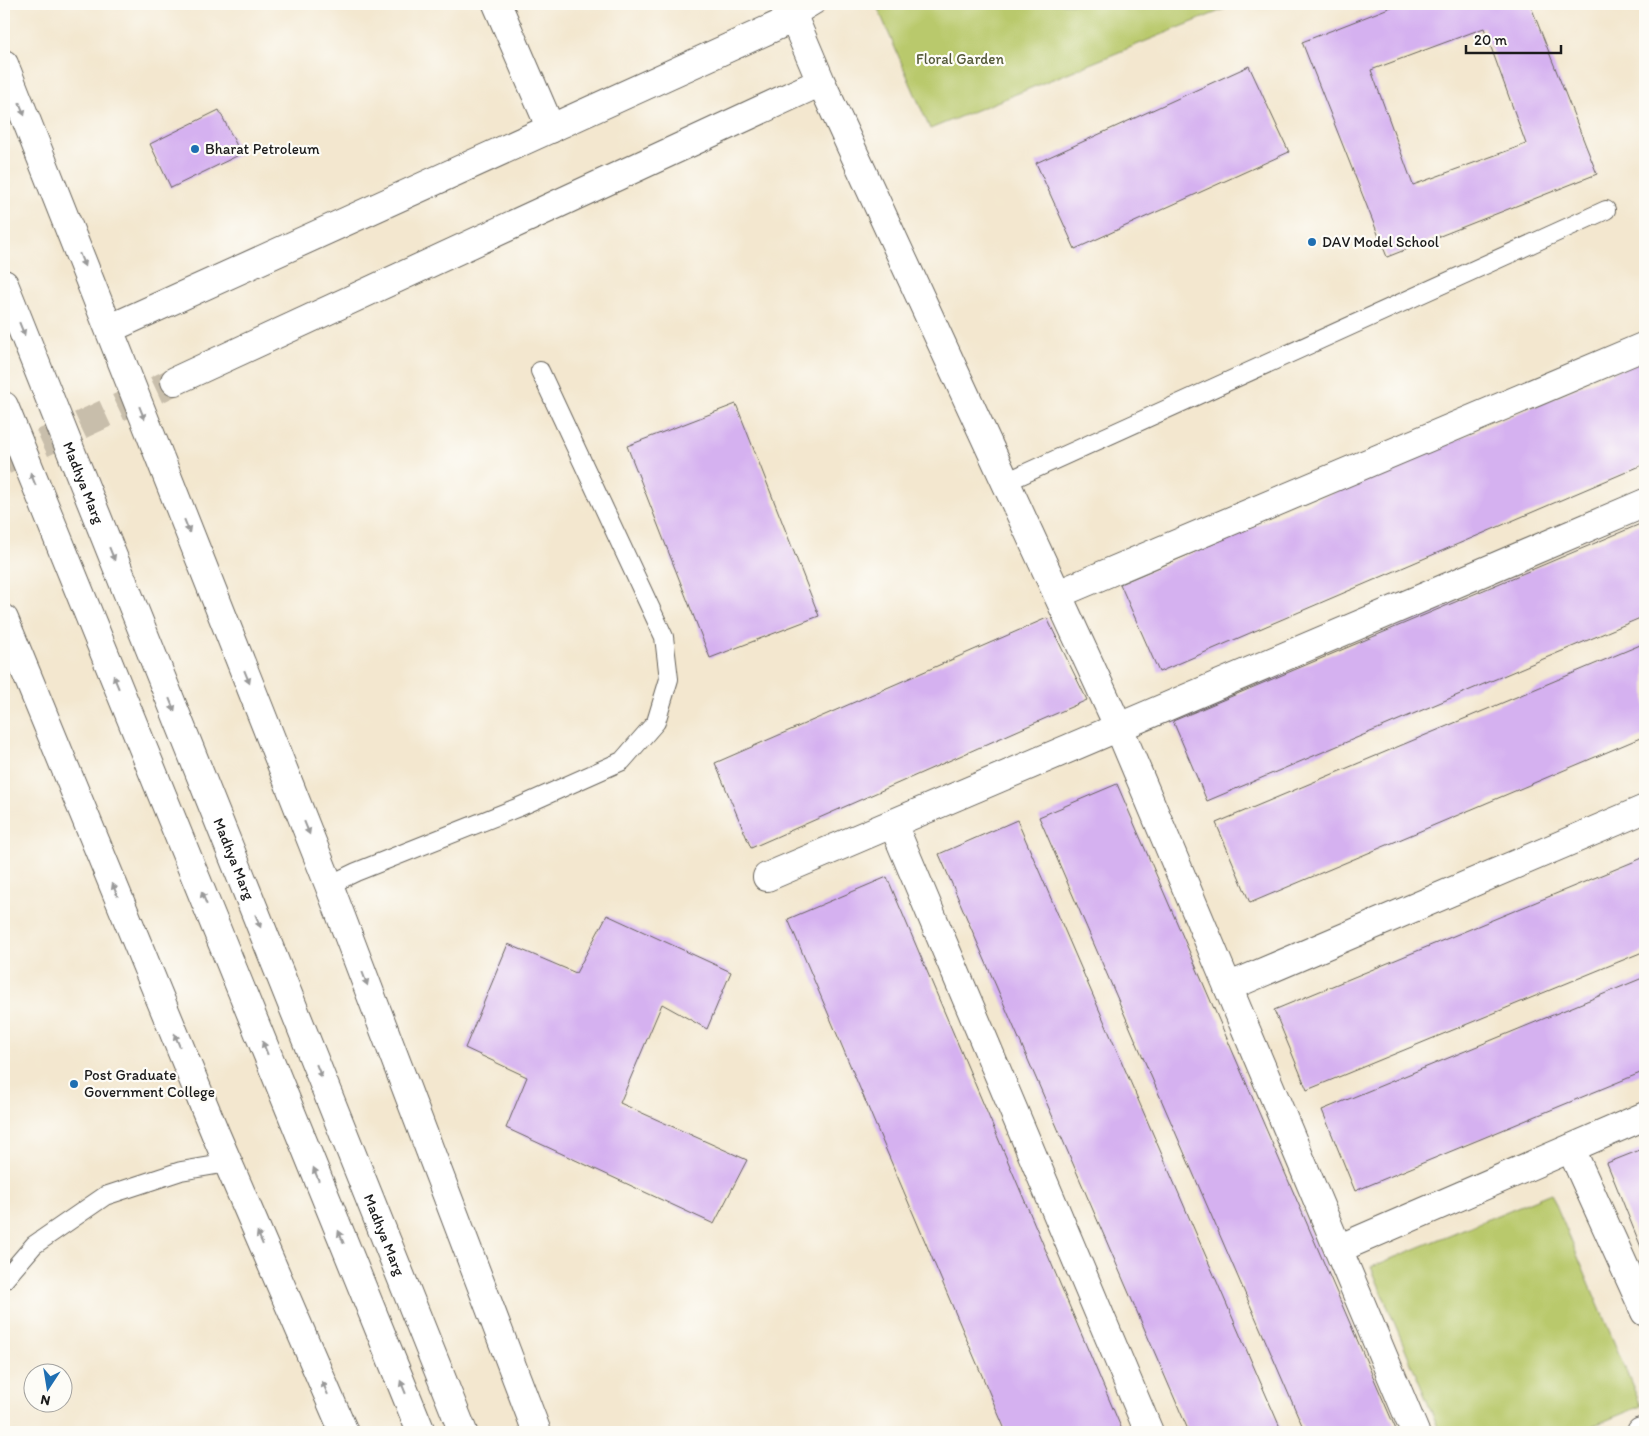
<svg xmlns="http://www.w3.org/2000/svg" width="1649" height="1436" viewBox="0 0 1649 1436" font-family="Itim,sans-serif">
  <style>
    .green { fill: #b9c96c; stroke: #6a7244 }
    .building { fill: #d5b1f0; fill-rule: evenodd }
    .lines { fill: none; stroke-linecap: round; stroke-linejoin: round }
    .tertiary-tunnel { stroke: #c8beab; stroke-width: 28; stroke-dasharray: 28 14; stroke-linecap: butt }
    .service-casing { stroke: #67635b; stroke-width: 20 }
    .minor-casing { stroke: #67635b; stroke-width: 30 }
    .tertiary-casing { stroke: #67635b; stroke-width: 30 }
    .secondary-casing { stroke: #67635b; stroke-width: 30 }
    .service { stroke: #fff; stroke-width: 18 }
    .minor { stroke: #fff; stroke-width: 28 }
    .tertiary { stroke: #fff; stroke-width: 28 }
    .secondary { stroke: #fff; stroke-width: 28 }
    .oneway { fill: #999 }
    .poi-dot { fill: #1f6fb2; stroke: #fdfcf7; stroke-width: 2 }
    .labels { text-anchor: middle; stroke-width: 4.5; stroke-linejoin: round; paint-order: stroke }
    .park-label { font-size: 15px; fill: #535938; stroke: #fdfcf7 }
    .poi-label { font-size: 15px; fill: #1c1c1c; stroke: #fdfcf7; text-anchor: start }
    .street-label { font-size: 15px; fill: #1c1c1c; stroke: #fdfcf7 }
  </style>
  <rect width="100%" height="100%" fill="#fdfcf7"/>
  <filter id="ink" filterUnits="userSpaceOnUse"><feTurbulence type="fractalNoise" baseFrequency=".02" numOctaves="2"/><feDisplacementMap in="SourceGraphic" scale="10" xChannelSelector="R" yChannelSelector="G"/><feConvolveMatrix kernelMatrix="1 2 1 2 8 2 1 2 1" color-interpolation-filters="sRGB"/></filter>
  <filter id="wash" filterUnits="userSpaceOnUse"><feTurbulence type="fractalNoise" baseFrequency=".0096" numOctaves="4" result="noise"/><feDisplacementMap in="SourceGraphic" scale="20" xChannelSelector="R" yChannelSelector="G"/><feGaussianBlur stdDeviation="1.12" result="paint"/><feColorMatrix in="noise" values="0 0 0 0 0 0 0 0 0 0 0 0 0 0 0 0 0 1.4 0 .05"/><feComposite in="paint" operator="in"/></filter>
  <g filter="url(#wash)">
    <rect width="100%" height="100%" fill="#f3e7cf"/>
    <path class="green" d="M876,4H1237L930,129Z
      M1551,1193L1641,1406L1578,1432H1440L1371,1267Z"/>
    <g id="blocks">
      <path class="building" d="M1399,4H1530L1597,174L1387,257L1302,42ZM1484,28L1526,144L1413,185L1371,70Z
        M1249,66L1289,152L1075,249L1036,163Z
        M219,110L241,154L171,188L150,144Z
        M1645,359V464L1159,672L1120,584Z
        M736,404L819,616L710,658L627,446Z
        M1645,522V616L1207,801L1173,721Z
        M1047,618L1087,700L751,848L715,763Z
        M1645,643V736L1250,903L1216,823Z
        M1117,784L1397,1432H1305L1039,817Z
        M1017,820L1282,1432H1189L939,854Z
        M1645,857V951L1307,1090L1274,1010Z
        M887,877L1123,1432H1006L788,919Z
        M607,915L731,972L707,1029L662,1004L620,1103L747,1160L714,1224L506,1128L527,1077L465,1048L508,944L576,973Z
        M1645,977V1071L1355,1191L1322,1110Z
        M1645,1148V1257L1607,1163Z"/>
    </g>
  </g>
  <g filter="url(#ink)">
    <use href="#blocks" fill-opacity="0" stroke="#67635b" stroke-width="1"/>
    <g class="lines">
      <path class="tertiary-tunnel" d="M4,461L175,381"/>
      <defs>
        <path id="service" d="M794,18L817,4
          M1006,482L1606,210
          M329,885L356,872L519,807L622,761L656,722L669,679L664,637L540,371
          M4,1280L34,1245L105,1196L181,1171L228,1163"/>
        <path id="minor" d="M497,4L551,129
          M1058,594L1645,346
          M893,824L1149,1432
          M767,877L1645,503
          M1228,987L1415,1432
          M1571,1149L1645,1312
          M1338,1249L1645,1116
          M1641,1432L1645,1431"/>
        <path id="tertiary" d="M788,4L821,82L1119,728L1228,987L1645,809
          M4,64L329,885L537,1432
          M109,329L794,18
          M175,381L821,82
          M4,619L216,1135L344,1432"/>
        <g id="secondary">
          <path id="s1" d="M4,284L463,1432"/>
          <path d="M4,406L421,1432"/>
        </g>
      </defs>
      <use href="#service" class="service-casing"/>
      <use href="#minor" class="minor-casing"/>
      <use href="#tertiary" class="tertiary-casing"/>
      <use href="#secondary" class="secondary-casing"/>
      <use href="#service" class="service"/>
      <use href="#minor" class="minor"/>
      <use href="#tertiary" class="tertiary"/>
      <use href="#secondary" class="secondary"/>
    </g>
    <defs><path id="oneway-solid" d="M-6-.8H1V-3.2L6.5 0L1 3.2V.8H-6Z" transform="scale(1.25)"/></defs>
    <g class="oneway">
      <use href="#oneway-solid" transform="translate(22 109) rotate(68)"/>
      <use href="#oneway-solid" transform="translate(82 260) rotate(68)"/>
      <use href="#oneway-solid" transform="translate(22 329) rotate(68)"/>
      <use href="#oneway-solid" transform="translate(142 413) rotate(68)"/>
      <use href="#oneway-solid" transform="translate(33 479) rotate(-112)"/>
      <use href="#oneway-solid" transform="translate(187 526) rotate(68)"/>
      <use href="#oneway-solid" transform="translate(112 554) rotate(68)"/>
      <use href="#oneway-solid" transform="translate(247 677) rotate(68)"/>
      <use href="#oneway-solid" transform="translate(116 682) rotate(-112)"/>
      <use href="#oneway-solid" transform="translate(172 705) rotate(68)"/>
      <use href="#oneway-solid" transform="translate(307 828) rotate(68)"/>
      <use href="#oneway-solid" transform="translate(115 890) rotate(-112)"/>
      <use href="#oneway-solid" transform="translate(204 898) rotate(-112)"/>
      <use href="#oneway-solid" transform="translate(258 921) rotate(68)"/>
      <use href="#oneway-solid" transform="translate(365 979) rotate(69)"/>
      <use href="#oneway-solid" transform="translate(177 1040) rotate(-112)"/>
      <use href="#oneway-solid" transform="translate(265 1048) rotate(-112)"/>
      <use href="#oneway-solid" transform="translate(319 1071) rotate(68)"/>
      <use href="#oneway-solid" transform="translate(316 1174) rotate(-112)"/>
      <use href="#oneway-solid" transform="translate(341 1237) rotate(-112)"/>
      <use href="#oneway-solid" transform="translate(260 1238) rotate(-113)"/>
      <use href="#oneway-solid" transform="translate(403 1387) rotate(-112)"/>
      <use href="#oneway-solid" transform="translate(325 1388) rotate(-113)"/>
    </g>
  </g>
  <g class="poi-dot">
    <circle cx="195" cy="149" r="5"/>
    <circle cx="1312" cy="242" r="5"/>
    <circle cx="74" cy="1084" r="5"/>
  </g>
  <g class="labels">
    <g class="park-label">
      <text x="960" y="64">Floral Garden</text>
    </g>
    <g class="poi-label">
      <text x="205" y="154">Bharat Petroleum</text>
      <text x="1322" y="247">DAV Model School</text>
      <text x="84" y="1080">Post Graduate<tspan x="84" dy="17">Government College</tspan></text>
    </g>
    <g class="street-label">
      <text dy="5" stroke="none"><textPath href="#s1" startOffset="214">Madhya Marg</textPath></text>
      <text dy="5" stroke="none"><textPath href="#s1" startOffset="619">Madhya Marg</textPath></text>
      <text dy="5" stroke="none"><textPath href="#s1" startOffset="1024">Madhya Marg</textPath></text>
    </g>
  </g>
  <rect width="1649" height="1436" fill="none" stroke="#fdfcf7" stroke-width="20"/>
  <g transform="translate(48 1388) rotate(192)"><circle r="24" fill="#fdfcf7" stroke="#a3a29f"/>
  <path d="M0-4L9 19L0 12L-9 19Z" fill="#1f6fb2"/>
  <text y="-8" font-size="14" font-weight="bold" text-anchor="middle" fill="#1c1c1c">N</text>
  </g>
  <path d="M1466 45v8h95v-8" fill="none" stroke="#1c1c1c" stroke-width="2.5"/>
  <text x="1474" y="45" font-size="15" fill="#1c1c1c" stroke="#fdfcf7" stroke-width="4" paint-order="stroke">20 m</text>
</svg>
